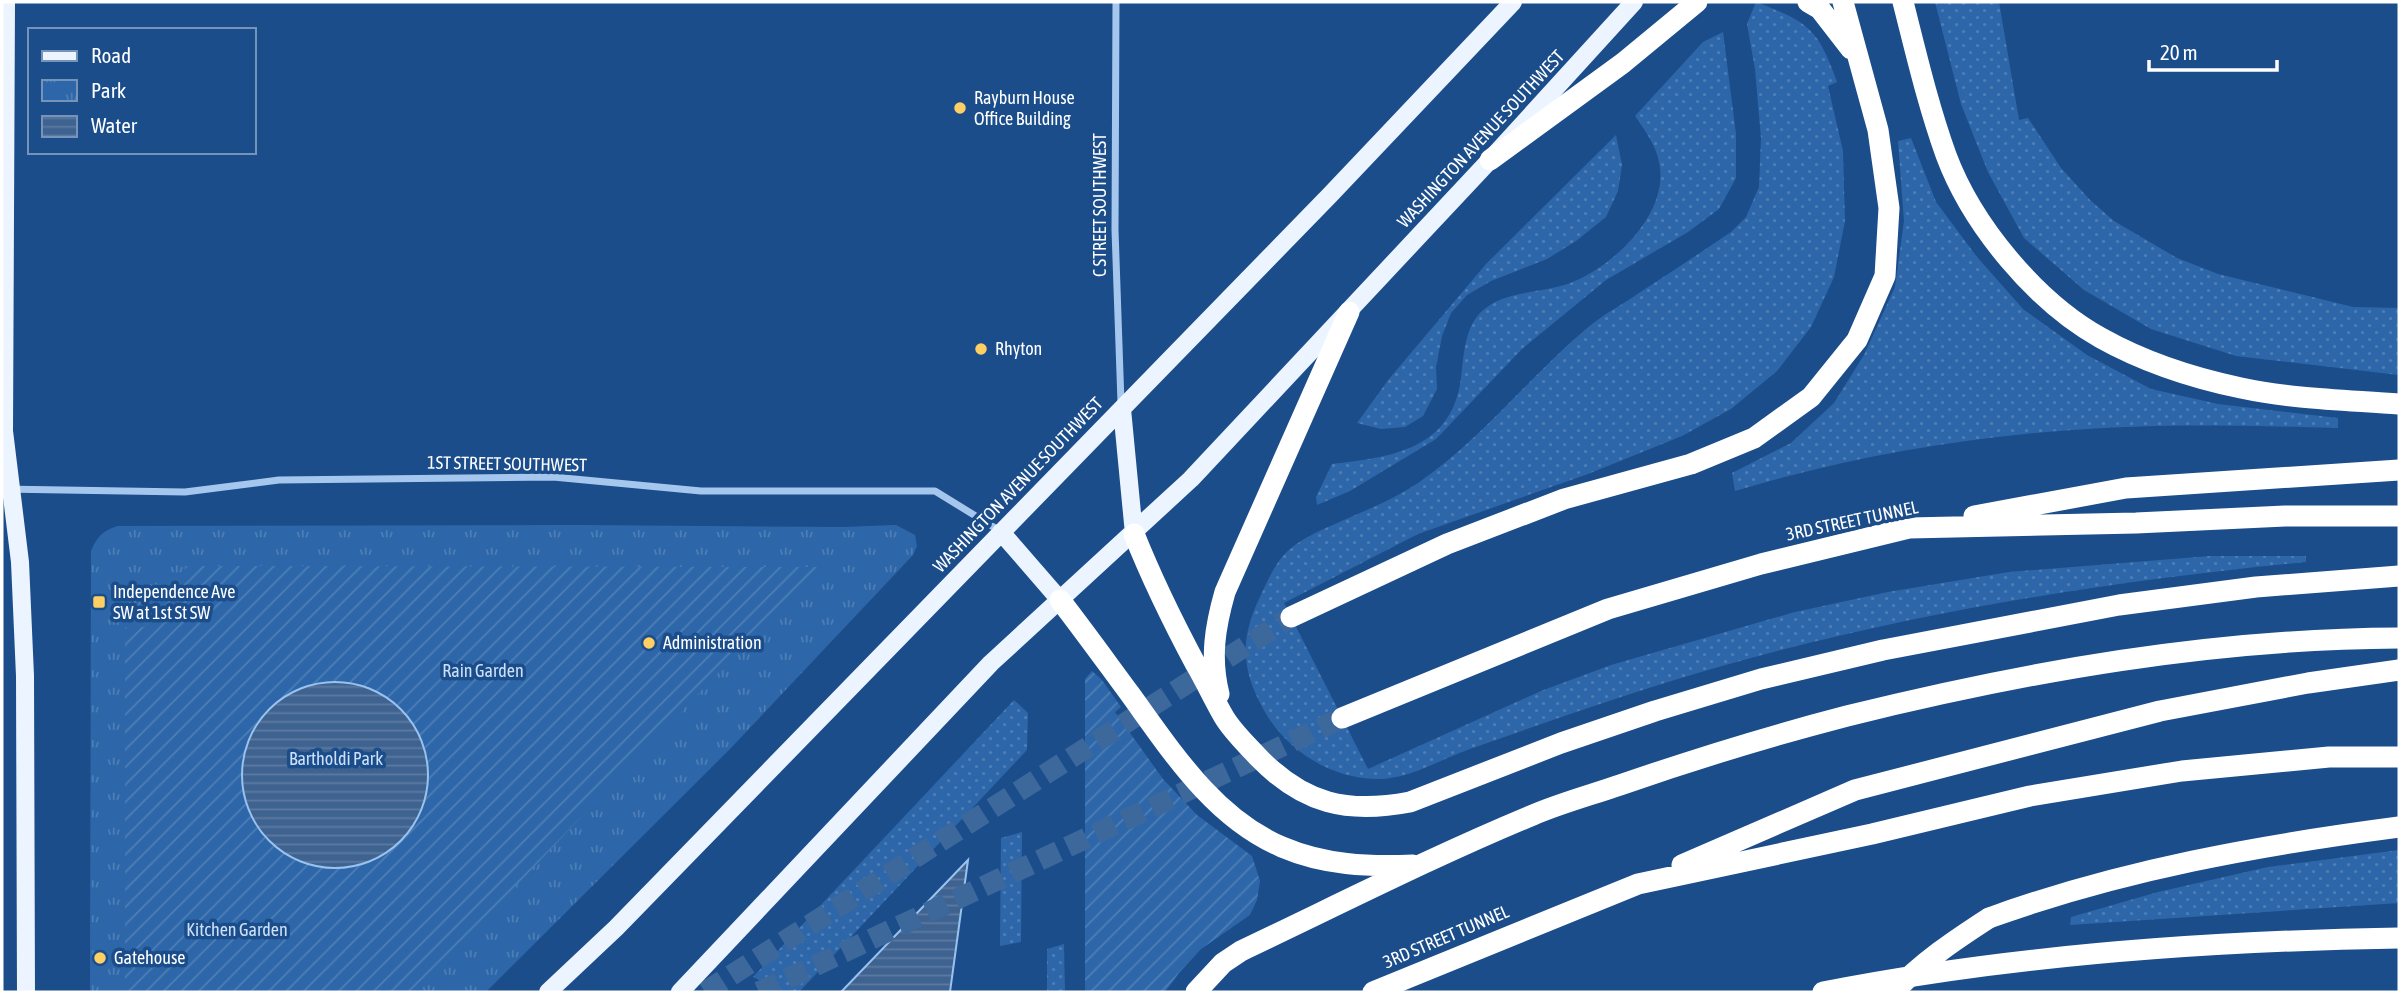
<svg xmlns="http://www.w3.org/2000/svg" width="2401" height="994" viewBox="0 0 2401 994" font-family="'Asap Condensed',sans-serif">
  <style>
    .grass { fill: url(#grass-dots) }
    .park { fill: url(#park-tufts) }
    .garden { fill: url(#garden-furrows) }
    .water { fill: url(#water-rules); stroke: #99c2ef; stroke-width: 2 }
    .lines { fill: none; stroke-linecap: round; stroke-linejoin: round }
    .motorway-tunnel { stroke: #3d689c; stroke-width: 21; stroke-dasharray: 21 10; stroke-linecap: butt }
    .minor { stroke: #a6c7ed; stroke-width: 7 }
    .primary { stroke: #ecf4ff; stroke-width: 18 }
    .motorway { stroke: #fff; stroke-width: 21 }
    .motorway-bridge { stroke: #fff; stroke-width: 21 }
    .poi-dot { fill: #fecf63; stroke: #1b4d8b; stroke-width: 2.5 }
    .labels { text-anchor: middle; stroke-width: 7; stroke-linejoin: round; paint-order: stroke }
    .poi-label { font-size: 18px; fill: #fff; stroke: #1b4d8b; text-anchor: start }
    .street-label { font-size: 18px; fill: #fff; stroke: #1b4d8b }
    .park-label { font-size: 18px; fill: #cce1f9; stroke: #1b4d8b }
  </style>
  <defs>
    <pattern id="grass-dots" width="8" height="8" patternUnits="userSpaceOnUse" patternTransform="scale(1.75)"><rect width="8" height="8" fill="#2e67a9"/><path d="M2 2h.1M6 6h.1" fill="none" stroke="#4d7eb6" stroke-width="1.8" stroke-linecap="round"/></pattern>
    <pattern id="park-tufts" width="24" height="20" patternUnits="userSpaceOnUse" patternTransform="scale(1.75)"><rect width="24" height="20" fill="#2e67a9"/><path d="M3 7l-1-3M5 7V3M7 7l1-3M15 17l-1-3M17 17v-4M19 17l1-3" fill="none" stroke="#4d7eb6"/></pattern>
    <pattern id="garden-furrows" width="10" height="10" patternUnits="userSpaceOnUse" patternTransform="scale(1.75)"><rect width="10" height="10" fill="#2e67a9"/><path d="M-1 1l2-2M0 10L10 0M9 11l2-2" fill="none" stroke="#4d7eb6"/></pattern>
    <pattern id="water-rules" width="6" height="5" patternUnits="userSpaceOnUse" patternTransform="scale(1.75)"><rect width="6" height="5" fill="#3f6390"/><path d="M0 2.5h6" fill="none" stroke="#5c7aa1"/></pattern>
  </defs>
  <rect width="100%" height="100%" fill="#1b4d8b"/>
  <path class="grass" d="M1756,2C1808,22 1818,28 1837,82L1828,86L1843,151L1845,221L1834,277L1811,327L1777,371L1731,409L1682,436L1588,474L1418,534L1284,603L1368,769L1541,691L1611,665L1795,612L1888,592L2009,572L2210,556H2306V562C2109,581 1913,612 1722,666C1637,690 1553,720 1470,749C1438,760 1409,780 1375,779C1332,778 1290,752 1268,717C1242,674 1238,642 1260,597C1266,584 1273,568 1282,557C1299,538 1322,530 1344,520C1369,509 1396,498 1418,483C1481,440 1528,378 1586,329C1602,315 1622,305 1639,293C1670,273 1700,253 1731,232L1746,217L1759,187L1761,138L1755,69L1747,24Z
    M1935,2H1999L2019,120L2028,118L2061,168L2090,200L2114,221L2177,258L2218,274L2353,307L2399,308V375L2236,356L2151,329L2084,290L2024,238L1988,172L1961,104Z
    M1723,32L1736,134V178L1719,209L1688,232L1606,280L1522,349L1436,439L1350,491L1317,505L1316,497L1332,464C1391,457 1452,450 1461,378C1464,356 1464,330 1480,313C1505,288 1544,295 1575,281C1615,264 1666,215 1660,168C1658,148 1646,132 1635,116L1703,42Z
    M1616,135L1622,165L1618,191L1606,217L1576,241L1547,259L1491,281L1467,295L1451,313L1442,336L1436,367L1437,389L1423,416L1405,427L1381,429L1357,423L1389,379L1486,264Z
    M1911,138L1936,202L1977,257L2023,309L2087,355L2151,389L2218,404L2338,418V428C2268,426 2197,424 2126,427C1994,432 1862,453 1735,491L1732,473L1791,443L1834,403L1864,355L1895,287L1904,221L1898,141Z
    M1014,700L1028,713L1027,750L799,992H784L753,977Z
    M1022,832L1021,942L1000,946L1001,838Z
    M2399,850V903L2070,925L2071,917L2158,892L2268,867Z
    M1064,944L1065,992H1047V949Z"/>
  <path class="park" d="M575,525L843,527L896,525L915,535L917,546L913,555L729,750L486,992H90L91,551C97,537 103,530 118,526Z"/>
  <path class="garden" d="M185,566H224L819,567L415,992H125V627H144L147,624L183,585Z
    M1092,671L1102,680L1121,707L1115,712L1163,779L1197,815L1252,856L1260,881L1257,900L1250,915L1201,949L1179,973L1165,992H1085V679Z"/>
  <path class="water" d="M242 775a93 93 0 1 1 186 0a93 93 0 1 1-186 0Z
    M968,860L950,992H841Z"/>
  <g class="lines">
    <path class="motorway-tunnel" d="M705,992L1291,617
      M759,992L1342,718"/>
    <path class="minor" d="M1116,2L1115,230L1121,403
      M2,489L185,492L279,480L553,477L701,491H935L1000,531"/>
    <path class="primary" d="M6,2L4,431L20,562L25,676L26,992
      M1122,409L1134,534
      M1001,532L1060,600
      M548,992L616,928L1330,195L1513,2
      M680,992L991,663L1191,479L1490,160L1634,2"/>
    <path class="motorway" d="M1808,2L1820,9L1851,49
      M1903,2C1916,53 1928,105 1946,155C1972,225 2036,302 2101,338C2144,362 2193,378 2241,388C2292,399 2347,400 2399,404
      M1490,160L1623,63L1697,2
      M1974,516L2126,488L2399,470
      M1134,534C1152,579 1173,622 1196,665C1206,682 1214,700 1224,717C1233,732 1247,745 1259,758C1304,804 1347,814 1410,802L1561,743L1655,711L1761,679L1883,650L2119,605L2256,587L2399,576
      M1060,600C1084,631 1107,663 1130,694C1172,752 1214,818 1282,847C1324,865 1368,867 1413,865
      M1291,617L1447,544L1564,499L1691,464L1754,438L1811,397L1857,340L1885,276L1889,208L1878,130L1843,2
      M1219,694C1210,658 1215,627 1225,592L1349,312
      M1342,718L1608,609L1761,564L1909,528L2136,523L2285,516H2399
      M1682,865L1855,790L2160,711L2308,683L2399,670
      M1989,918C2121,870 2261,845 2399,827
      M1196,992L1223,963L1241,951C1338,905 1434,856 1533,815C1561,803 1591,795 1620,785C1695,759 1770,736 1847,716C2029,671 2211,639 2399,638
      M1373,992L1638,884L1872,834L2030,796L2182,771L2329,757H2399
      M1823,992C2012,955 2207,941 2399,938"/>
    <path class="motorway-bridge" d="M1894,992C1922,962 1955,940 1989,918"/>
  </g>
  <g class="poi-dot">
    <circle cx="960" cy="108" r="7"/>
    <circle cx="981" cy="349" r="7"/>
    <rect x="92" y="595" width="14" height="14" rx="3.5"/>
    <circle cx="649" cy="643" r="7"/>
    <circle cx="100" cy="958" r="7"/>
  </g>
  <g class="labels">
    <g class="poi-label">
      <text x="974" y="104">Rayburn House<tspan x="974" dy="21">Office Building</tspan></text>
      <text x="995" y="355">Rhyton</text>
      <text x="113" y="598">Independence Ave<tspan x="113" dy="21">SW at 1st St SW</tspan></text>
      <text x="663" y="649">Administration</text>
      <text x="114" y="964">Gatehouse</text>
    </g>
    <g class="street-label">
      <text transform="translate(1481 139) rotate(-47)" y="6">WASHINGTON AVENUE SOUTHWEST</text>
      <text transform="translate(1100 205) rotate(-90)" y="6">C STREET SOUTHWEST</text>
      <text transform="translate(507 464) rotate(1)" y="6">1ST STREET SOUTHWEST</text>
      <text transform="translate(1018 485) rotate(-46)" y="6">WASHINGTON AVENUE SOUTHWEST</text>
      <text transform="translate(1852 521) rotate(-12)" y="6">3RD STREET TUNNEL</text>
      <text transform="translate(1446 937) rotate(-23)" y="6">3RD STREET TUNNEL</text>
    </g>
    <g class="park-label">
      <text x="483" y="677">Rain Garden</text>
      <text x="336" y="765">Bartholdi Park</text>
      <text x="237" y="936">Kitchen Garden</text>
    </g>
  </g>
  <rect width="2401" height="994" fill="none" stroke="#ffffff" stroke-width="7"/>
  <rect x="28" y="28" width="228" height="126" fill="#1b4d8b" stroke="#7694b9" stroke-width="2"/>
  <rect x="42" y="51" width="35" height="10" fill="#ecf4ff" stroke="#7694b9" stroke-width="2"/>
  <text x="91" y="63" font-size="21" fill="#ffffff">Road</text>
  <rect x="42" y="80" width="35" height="21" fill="url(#park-tufts)" stroke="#7694b9" stroke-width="2"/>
  <text x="91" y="98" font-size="21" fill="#ffffff">Park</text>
  <rect x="42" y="116" width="35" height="21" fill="url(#water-rules)" stroke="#7694b9" stroke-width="2"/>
  <text x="91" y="133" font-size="21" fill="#ffffff">Water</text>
  <path d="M2149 60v10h128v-10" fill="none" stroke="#ffffff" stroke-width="3.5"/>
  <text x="2160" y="60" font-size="21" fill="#ffffff" stroke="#1b4d8b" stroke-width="5" paint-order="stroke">20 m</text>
</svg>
